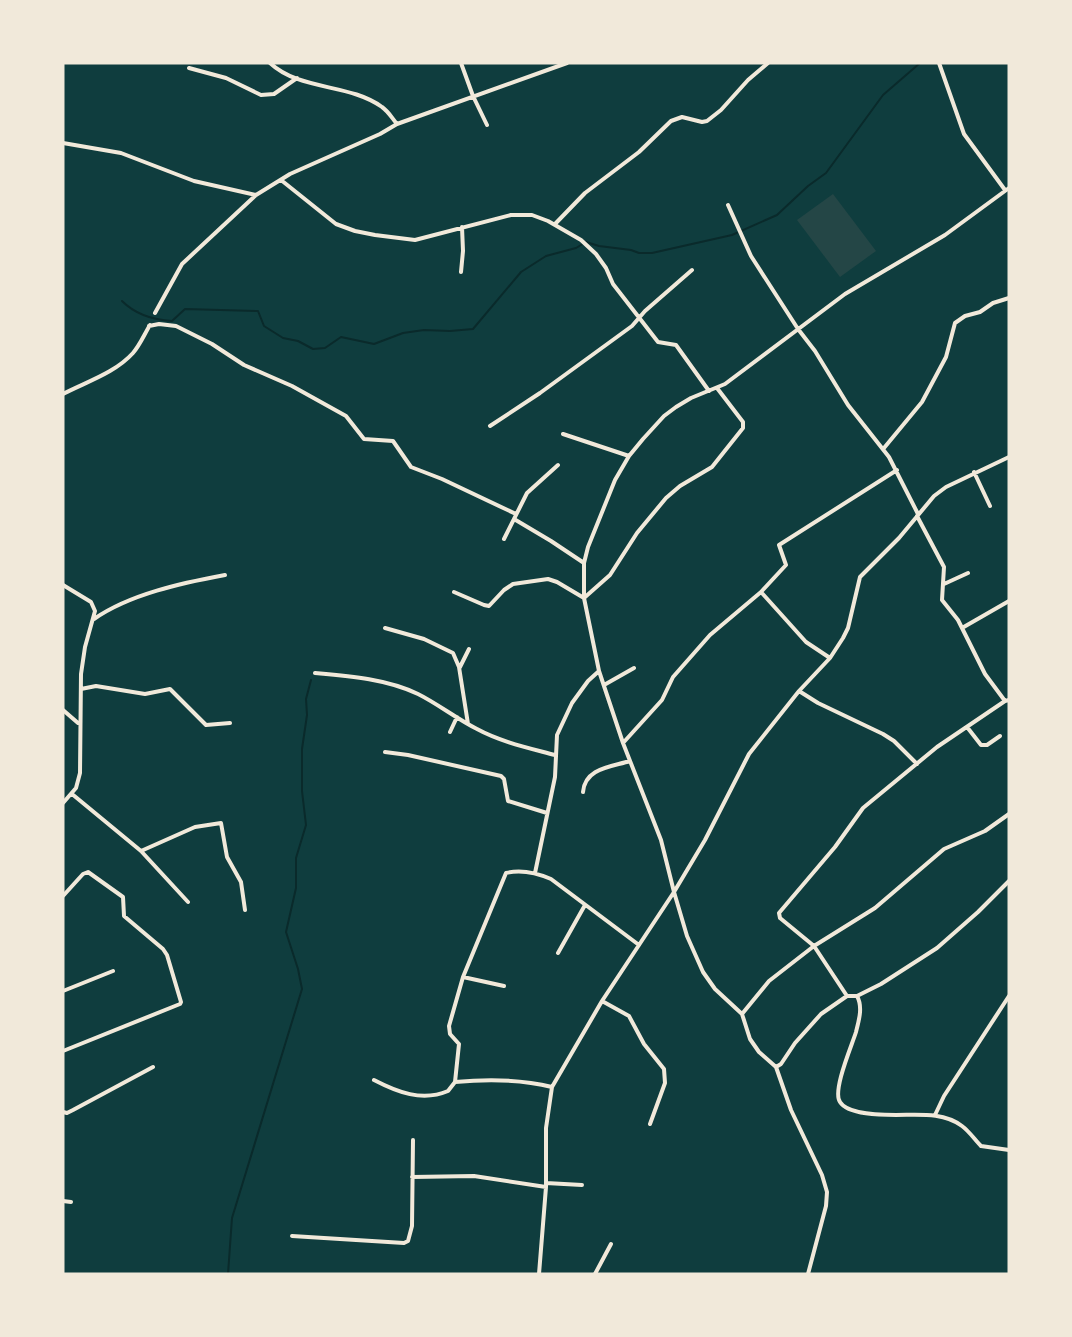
<svg xmlns="http://www.w3.org/2000/svg" width="1072" height="1337" viewBox="0 0 1072 1337" font-family="'Asap Condensed',sans-serif">
  <style>
    .green { fill: #244646 }
    .lines { fill: none; stroke-linecap: round; stroke-linejoin: round }
    .stream { stroke: #0a2a2b; stroke-width: 2 }
    .minor { stroke: #f1e9da; stroke-width: 4 }
  </style>
  <rect width="100%" height="100%" fill="#0f3d3e"/>
  <path class="green" d="M833,194L876,251L840,277L797,220Z"/>
  <g class="lines">
    <path class="stream" d="M122,301C135,314 154,320 172,321L185,309L258,311L264,326L283,338L298,341L313,349L325,348L341,337L374,344L403,333L424,330L450,331L473,329L521,272L546,256L576,248L586,242L599,246L631,250L639,253H652L732,235L777,215L808,186L826,173L883,95L920,63
      M228,1274L232,1218L302,989L298,969L286,932L296,888V858L306,825L302,791V749L307,715L306,699L311,680"/>
    <path class="minor" d="M461,63L473,96L487,125
      M939,63L964,134L1005,190
      M189,68L226,78L261,95L274,94L297,78
      M397,124L567,63
      M63,143L121,153L194,181L256,195
      M281,180L336,224L355,231L375,235L415,240L511,215H532L548,221L581,240L596,254L606,268L613,284L658,342L676,345L709,391
      M728,205L751,256L798,329L815,351L848,405L889,457L918,514
      M555,224L585,193L639,152L671,121L682,117L702,122L707,121L721,110L748,80L768,63
      M461,272L463,251L462,227
      M155,313L182,264L256,195L290,174L380,134L397,124C392,118 388,111 382,107C349,83 300,91 270,63
      M149,326L159,324L176,326L212,344L244,365L292,386L346,416L364,439L393,441L411,467L442,479L516,514
      M63,394C86,382 115,373 133,353C140,345 144,335 150,325
      M490,426L540,393L632,326L645,311L692,270
      M563,434L629,456
      M884,448L922,402L946,357L955,323L965,316L980,312L993,303L1009,298
      M974,472L990,506
      M917,516L944,567L942,600L958,620L985,674L1005,701L1009,700
      M514,519L551,541L584,563
      M504,539L527,493L558,465
      M944,584L968,573
      M63,585L91,602L95,611L85,647L81,674L80,773L76,788L63,803
      M454,592L484,605L489,606L504,590L513,584L548,579L557,582L584,598L610,575L637,533L666,498L680,486L712,467L743,428V422L717,388
      M94,619C130,594 182,583 225,575
      M385,628L424,639L453,653L459,667L468,724
      M962,628L1009,601
      M830,658L806,642L761,592L786,565L779,545L897,470
      M460,667L469,649
      M315,673C349,676 387,679 418,694C438,704 457,719 477,729C501,742 529,748 555,755
      M604,685L634,668
      M81,689L96,686L145,694L170,689L206,725L230,723
      M799,691L818,703L883,734L894,741L917,764
      M63,710L78,723
      M967,727L981,745H987L1000,736
      M450,732L457,717
      M623,743L662,700L673,677L710,635L761,592
      M385,752L408,755L501,776L504,779L508,801L547,813
      M583,792C585,768 611,767 630,761
      M72,794L141,851L188,902
      M141,851L195,827L221,823L227,857L241,882L245,910
      M535,873L555,777L557,735L572,703L588,681L599,671
      M63,896L83,874L88,872L123,897L124,916L163,949L167,955L181,1002L180,1004L63,1051
      M558,953L585,905
      M463,977L504,986
      M63,991L113,971
      M847,996L814,946L780,918L779,913L835,847L863,808L937,747L1005,701
      M857,996C863,1007 859,1020 856,1032C852,1045 832,1091 840,1102C848,1115 882,1115 896,1115C919,1115 943,1112 962,1126C969,1131 975,1140 981,1146L1009,1150
      M602,1001L629,1016L644,1044L664,1069L665,1083L650,1124
      M742,1014L769,981L814,946L875,908L944,849L985,831L1009,814
      M776,1067L781,1064L795,1043L821,1014L847,996H857L881,984L937,948L978,912L1009,881
      M374,1080C397,1092 422,1102 448,1091L455,1082C487,1079 520,1079 552,1087
      M455,1082L459,1044L450,1034L449,1026L463,977L506,873C522,869 537,873 551,879L639,945
      M63,1112L67,1113L73,1110L153,1067
      M935,1115L944,1096L1009,996
      M412,1177L474,1176L546,1187
      M546,1183L582,1185
      M63,1201L71,1202
      M292,1236L404,1243L408,1241L412,1226L413,1140
      M539,1274L546,1187V1128L552,1087L602,1001L674,892L661,840L623,743L599,671L584,598V563L588,547L615,480L629,456L643,439L664,416L676,407L691,398L725,384L845,294L945,235L1009,188
      M595,1274L611,1244
      M808,1274L826,1206L827,1192L822,1175L791,1110L776,1067L759,1052L750,1039L742,1014L715,989L703,972L687,936L674,892L705,840L749,754L799,691L830,658L843,638L848,628L860,577L899,538L934,496L946,487L1009,457"/>
  </g>
  <rect width="1072" height="1337" fill="none" stroke="#f1e9da" stroke-width="129"/>
</svg>
